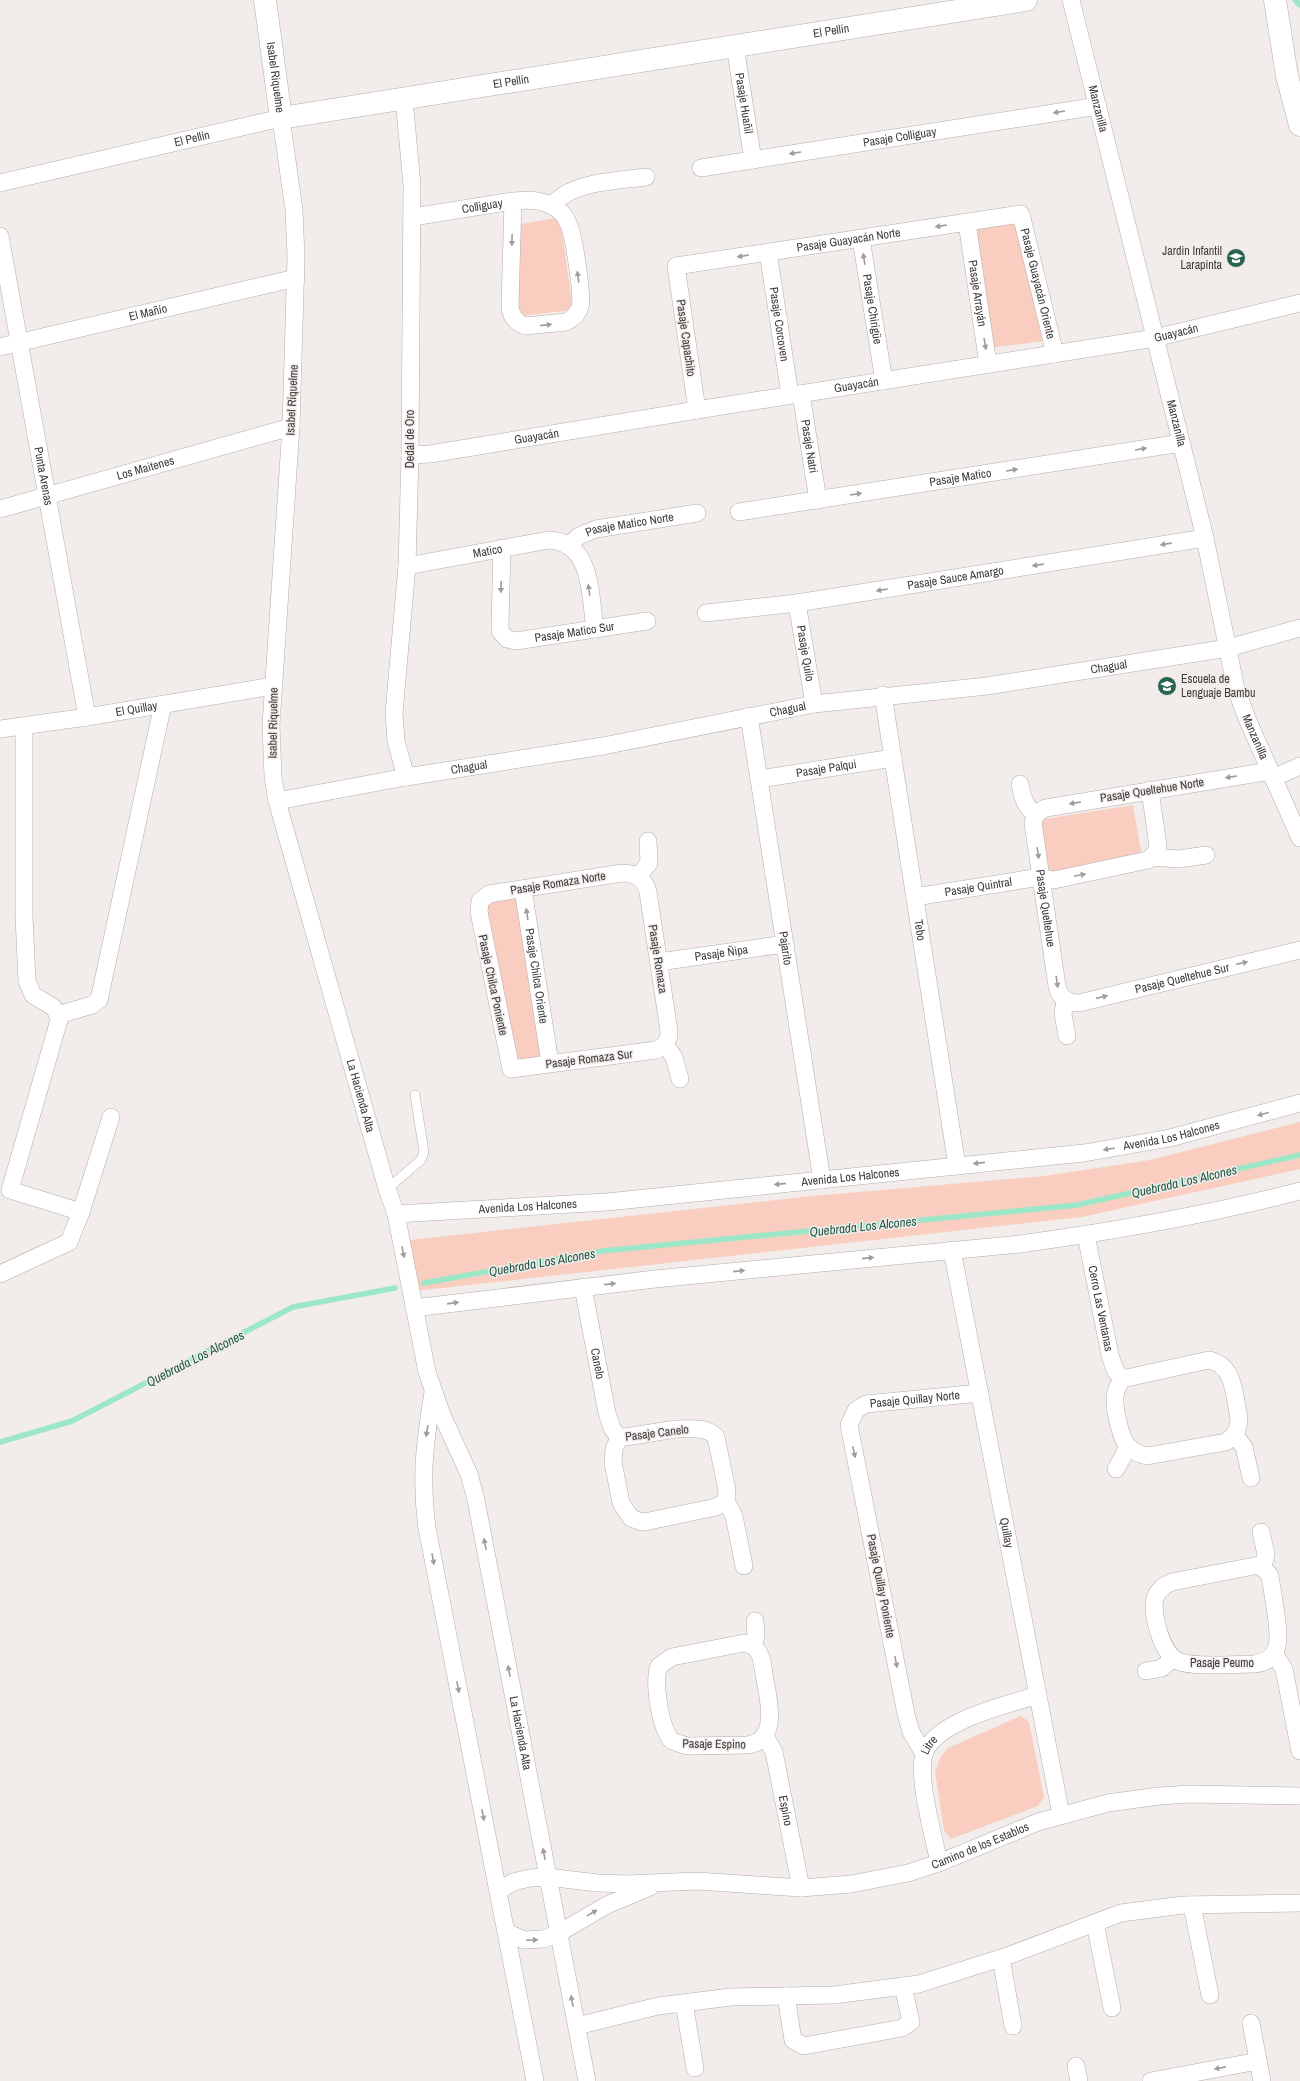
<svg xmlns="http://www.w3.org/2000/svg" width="1300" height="2081" viewBox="0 0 1300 2081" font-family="'Archivo Narrow',sans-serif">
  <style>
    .green { fill: #f9cec0 }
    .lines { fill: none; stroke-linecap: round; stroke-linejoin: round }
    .stream { stroke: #9be7c8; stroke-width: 5.5 }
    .lane-casing { stroke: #b2adac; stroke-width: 10 }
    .street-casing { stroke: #b2adac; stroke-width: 18 }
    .secondary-casing { stroke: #b2adac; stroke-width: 23 }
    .lane { stroke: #fff; stroke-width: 9 }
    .street { stroke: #fff; stroke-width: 17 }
    .secondary { stroke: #fff; stroke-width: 22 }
    .oneway { fill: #9e9c9c }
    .labels { text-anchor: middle; stroke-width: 3; stroke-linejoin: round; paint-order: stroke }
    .street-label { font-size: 12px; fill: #3c3a3a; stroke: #f2edeb }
    .poi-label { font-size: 12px; fill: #3c3a3a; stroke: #f2edeb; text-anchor: end }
    .water-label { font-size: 13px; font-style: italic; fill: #1f5945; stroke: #f2edeb }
  </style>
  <rect width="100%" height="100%" fill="#f2edeb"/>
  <path class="green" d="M560,217L573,310L519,316L517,225Z
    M1016,223L1044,341L990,348L973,229Z
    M1133,805L1142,857L1046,873L1038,820Z
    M518,897L545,1056L512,1062L484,903Z
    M1300,1122V1169L1082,1217L415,1291L410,1240L812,1196L1044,1176L1150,1160Z
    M1021,1716L1029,1722L1044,1797L1038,1806L951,1839L944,1831L935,1771L941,1756L948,1748Z"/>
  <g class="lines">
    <path class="stream" d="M1295,0L1300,5
      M424,1283L602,1251L1077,1205L1300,1155
      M0,1442L72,1421L293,1307L395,1288"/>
    <defs>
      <path id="lane" d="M387,1189L421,1160L424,1152L415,1095"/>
      <g id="street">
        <path id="s1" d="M1071,0L1205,538L1236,689L1248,721L1300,838"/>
        <path id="s2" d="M735,46L753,160"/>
        <path d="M404,99L412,185L410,455L407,566L394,713L396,741L406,777"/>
        <path id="s3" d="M701,168L1098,106"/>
        <path id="s4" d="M0,183L281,118L294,210L296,257L291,427L271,725L273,777L277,801L387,1189L396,1214L427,1372L442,1415L469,1474L476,1500L587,2081"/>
        <path d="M552,206C570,181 618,181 646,177"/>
        <path id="s5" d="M413,217L513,201C526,200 540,199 552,206C559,209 565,216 568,223C574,234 583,296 580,307C578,315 572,319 566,322L525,326C515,322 510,315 510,305L513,201"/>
        <path id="s6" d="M967,223L988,364"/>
        <path id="s7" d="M0,236L87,717"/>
        <path id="s8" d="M861,239L884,381"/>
        <path id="s9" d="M768,252L790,395"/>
        <path id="s10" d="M0,347L296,278"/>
        <path id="s11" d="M801,394L818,500"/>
        <path id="s12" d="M697,410L676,266L1021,214L1055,354"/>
        <path id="s13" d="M410,455L430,454L697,410L1155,338L1300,303"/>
        <path id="s14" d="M0,509L291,427"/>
        <path id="s15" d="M739,512L1181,443"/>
        <path id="s16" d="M568,546L579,536L596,529L697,513"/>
        <path id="s17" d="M502,548L500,625V631L507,639L516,641L647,621"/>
        <path id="s18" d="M407,566L549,540C593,542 590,597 595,629"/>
        <path id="s19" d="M797,603L814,704"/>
        <path id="s20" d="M706,613L797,603L1205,538"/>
        <path id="s21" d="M883,695L957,1166"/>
        <path id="s22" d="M749,716L822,1180"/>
        <path d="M24,726V917L27,981L33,995L53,1007L56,1011L59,1020L10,1190L81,1212L111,1117"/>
        <path id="s23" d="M0,729L87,717L273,686"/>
        <path id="s24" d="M1270,771L1046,808C1038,811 1035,815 1033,823L1057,986C1059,997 1067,1003 1079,1003L1300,950"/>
        <path d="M1273,778L1300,766"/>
        <path id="s25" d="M759,779L893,758"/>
        <path d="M1020,784C1022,796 1025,807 1036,815"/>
        <path id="s26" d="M277,801L406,777L603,746L814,704L987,686L1228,648L1300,628"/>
        <path d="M1152,857L1179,859L1206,855"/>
        <path d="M622,873C636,873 645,879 648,892L669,1031V1036L665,1045L656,1050L511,1069L479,912L480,901L489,894Z"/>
        <path d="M638,876L649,863L648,841"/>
        <path id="s27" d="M523,889L550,1063"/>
        <path id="s28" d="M915,897L1034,878L1054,880L1148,860L1155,854L1158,846L1150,790"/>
        <path id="s29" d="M659,962L785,944"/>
        <path d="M1065,999L1063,1014L1067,1036"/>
        <path d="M58,1015L92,1005L99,1000L163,704"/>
        <path d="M665,1045L674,1057L680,1079"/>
        <path id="s30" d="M396,1214L607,1202L1084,1153L1170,1138L1300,1103"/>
        <path id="s31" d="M1086,1235L1110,1355L1115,1370L1122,1379"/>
        <path id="s32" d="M952,1250L1061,1815"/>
        <path d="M0,1274L69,1242L81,1212"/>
        <path id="s33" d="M583,1287L607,1413L612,1428L619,1438"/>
        <path d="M414,1308L655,1279L1020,1244C1115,1231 1208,1215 1300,1191"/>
        <path d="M1209,1360C1235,1365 1234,1396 1239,1418C1239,1429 1235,1436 1226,1442L1147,1456C1139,1454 1133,1452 1128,1446C1120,1438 1114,1407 1115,1396C1116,1389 1119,1384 1122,1379Z"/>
        <path d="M433,1392C425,1442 420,1478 427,1528L535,2081"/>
        <path d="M676,1429C689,1429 707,1426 716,1437L727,1490L726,1501L716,1507L649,1521L642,1522L631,1518L621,1503L613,1462L614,1449L619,1438Z"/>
        <path d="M1235,1435L1244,1447L1251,1478"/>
        <path d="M1116,1469L1128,1447"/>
        <path d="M726,1501L734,1516L744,1566"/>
        <path d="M1261,1532L1266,1554L1263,1567"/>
        <path d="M1259,1565L1269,1574C1272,1584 1273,1596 1275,1607C1278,1630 1286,1661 1254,1664C1236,1664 1193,1668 1178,1661C1162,1654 1151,1614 1155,1598C1158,1590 1164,1585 1172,1582Z"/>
        <path d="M744,1643C749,1644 754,1646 757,1650C763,1657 763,1671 765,1680C769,1701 779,1741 747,1745L687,1746L672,1741C660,1728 653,1682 659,1666L672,1657Z"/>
        <path d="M753,1646L756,1635L755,1621"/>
        <path d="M1274,1654L1284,1669L1300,1751"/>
        <path d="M1146,1671L1162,1668L1173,1658"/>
        <path id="s34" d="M765,1736L774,1752L801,1888"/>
        <path id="s35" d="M924,1754L911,1732L906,1714L849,1425L856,1410L866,1404L980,1393"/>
        <path id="s36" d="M939,1863C934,1837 917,1779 924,1754C935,1721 1008,1704 1038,1695"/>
        <path id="s37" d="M498,1891L513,1882L530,1878L548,1877L597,1883L628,1884L697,1881L801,1888L851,1884L908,1873L939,1863L1038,1822L1108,1803L1159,1796L1190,1794L1300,1796"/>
        <path d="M1192,1905L1210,1995"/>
        <path d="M1095,1923L1112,2008"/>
        <path d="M506,1932L524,1940L544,1939L559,1933L607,1905L650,1887"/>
        <path d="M1001,1958L1013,2026"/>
        <path d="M786,1996L793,2040L804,2046L902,2028L911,2022L903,1986"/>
        <path d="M684,2003L695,2068"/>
        <path d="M1251,2023L1262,2081"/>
        <path d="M577,2026L658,2006L731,1997L834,1995L919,1984L1010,1955L1121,1913L1183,1905L1300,1903"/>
        <path d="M1076,2066L1079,2081"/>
        <path d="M1151,2081L1258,2061"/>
      </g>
      <g id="secondary">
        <path id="s38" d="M265,0L281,118L1026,0"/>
        <path d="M1275,0L1287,76L1300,125"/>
      </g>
    </defs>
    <use href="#lane" class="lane-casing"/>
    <use href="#street" class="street-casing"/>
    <use href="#secondary" class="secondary-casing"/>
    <use href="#lane" class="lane"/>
    <use href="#street" class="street"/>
    <use href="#secondary" class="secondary"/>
  </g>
  <defs><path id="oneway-solid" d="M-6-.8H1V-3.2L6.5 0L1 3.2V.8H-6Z"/></defs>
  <g class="oneway">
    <use href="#oneway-solid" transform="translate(1059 112) rotate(171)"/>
    <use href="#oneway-solid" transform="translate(795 153) rotate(171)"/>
    <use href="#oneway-solid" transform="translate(941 226) rotate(171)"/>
    <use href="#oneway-solid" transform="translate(512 240) rotate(91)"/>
    <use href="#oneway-solid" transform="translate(743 256) rotate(171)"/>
    <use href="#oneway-solid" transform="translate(864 259) rotate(-99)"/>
    <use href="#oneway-solid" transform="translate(578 277) rotate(-98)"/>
    <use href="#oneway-solid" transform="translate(546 325) rotate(-6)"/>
    <use href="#oneway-solid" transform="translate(985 344) rotate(81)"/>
    <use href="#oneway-solid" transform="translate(1141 449) rotate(-9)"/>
    <use href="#oneway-solid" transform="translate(1012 470) rotate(-9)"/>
    <use href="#oneway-solid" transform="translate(856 494) rotate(-9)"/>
    <use href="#oneway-solid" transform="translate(1166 544) rotate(171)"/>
    <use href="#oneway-solid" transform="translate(1038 565) rotate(171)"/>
    <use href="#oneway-solid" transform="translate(501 587) rotate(92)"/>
    <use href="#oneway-solid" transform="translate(589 590) rotate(-98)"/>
    <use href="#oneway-solid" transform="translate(882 590) rotate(171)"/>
    <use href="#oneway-solid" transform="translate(1231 777) rotate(171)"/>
    <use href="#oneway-solid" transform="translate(1075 803) rotate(171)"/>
    <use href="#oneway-solid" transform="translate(1038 853) rotate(81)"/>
    <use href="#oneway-solid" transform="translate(1080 875) rotate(-12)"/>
    <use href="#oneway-solid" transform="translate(527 914) rotate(-99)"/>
    <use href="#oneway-solid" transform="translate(1242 963) rotate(-13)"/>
    <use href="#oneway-solid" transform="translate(1057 982) rotate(81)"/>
    <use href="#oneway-solid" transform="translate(1102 997) rotate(-13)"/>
    <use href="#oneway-solid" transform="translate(1263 1114) rotate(165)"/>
    <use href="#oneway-solid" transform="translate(1109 1149) rotate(171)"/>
    <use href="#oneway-solid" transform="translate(979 1163) rotate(174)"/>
    <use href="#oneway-solid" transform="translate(780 1184) rotate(174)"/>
    <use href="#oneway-solid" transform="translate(403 1252) rotate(79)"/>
    <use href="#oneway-solid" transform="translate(868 1258) rotate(-6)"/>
    <use href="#oneway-solid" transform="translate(739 1271) rotate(-6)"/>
    <use href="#oneway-solid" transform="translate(610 1284) rotate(-6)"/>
    <use href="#oneway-solid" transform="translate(453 1303) rotate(-8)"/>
    <use href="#oneway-solid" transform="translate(427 1431) rotate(100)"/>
    <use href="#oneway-solid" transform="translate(854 1452) rotate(79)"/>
    <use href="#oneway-solid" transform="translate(485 1544) rotate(-101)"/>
    <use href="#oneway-solid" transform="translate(433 1559) rotate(79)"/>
    <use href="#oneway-solid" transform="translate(896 1662) rotate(79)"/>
    <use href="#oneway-solid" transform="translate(509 1671) rotate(-101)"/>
    <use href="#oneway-solid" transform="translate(458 1687) rotate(79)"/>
    <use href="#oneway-solid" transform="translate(483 1815) rotate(79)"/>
    <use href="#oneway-solid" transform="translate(544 1854) rotate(-101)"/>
    <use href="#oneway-solid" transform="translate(592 1913) rotate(-29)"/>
    <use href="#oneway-solid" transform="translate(532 1940) rotate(-3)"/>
    <use href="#oneway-solid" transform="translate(572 2001) rotate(-101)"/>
    <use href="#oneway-solid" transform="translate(1220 2068) rotate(169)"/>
  </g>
  <defs>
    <symbol id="school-disc" viewBox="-11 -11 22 22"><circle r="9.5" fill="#28644f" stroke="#f2edeb"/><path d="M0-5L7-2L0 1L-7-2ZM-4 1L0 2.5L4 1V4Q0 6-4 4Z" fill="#fff"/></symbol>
  </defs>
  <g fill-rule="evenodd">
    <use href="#school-disc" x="1225" y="247" width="22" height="22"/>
    <use href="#school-disc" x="1156" y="675" width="22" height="22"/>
  </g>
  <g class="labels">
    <g class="street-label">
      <text dy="4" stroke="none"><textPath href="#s38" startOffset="676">El Pellín</textPath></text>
      <text dy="4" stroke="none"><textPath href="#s38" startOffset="78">Isabel Riquelme</textPath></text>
      <text dy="4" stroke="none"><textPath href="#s38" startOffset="352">El Pellín</textPath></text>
      <text dy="4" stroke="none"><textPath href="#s2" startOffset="58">Pasaje Huañil</textPath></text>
      <text dy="4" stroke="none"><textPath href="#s1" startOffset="112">Manzanilla</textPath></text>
      <text dy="4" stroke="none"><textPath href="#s3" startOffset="201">Pasaje Colliguay</textPath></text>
      <text dy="4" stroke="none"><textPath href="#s4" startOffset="197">El Pellín</textPath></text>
      <text dy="4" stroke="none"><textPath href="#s5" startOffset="70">Colliguay</textPath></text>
      <text dy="4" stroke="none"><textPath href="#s12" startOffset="320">Pasaje Guayacán Norte</textPath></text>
      <text dy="4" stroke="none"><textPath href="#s12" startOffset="566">Pasaje Guayacán Oriente</textPath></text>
      <text dy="4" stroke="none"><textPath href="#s6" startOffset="71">Pasaje Arrayán</textPath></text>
      <text dy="4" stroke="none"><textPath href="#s8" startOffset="71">Pasaje Chirigüe</textPath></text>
      <text dy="4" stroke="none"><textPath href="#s10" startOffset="152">El Mañío</textPath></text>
      <text dy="4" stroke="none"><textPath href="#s9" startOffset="73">Pasaje Corcoven</textPath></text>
      <text dy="4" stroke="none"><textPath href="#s13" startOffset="776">Guayacán</textPath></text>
      <text transform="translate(686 338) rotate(82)" y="4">Pasaje Capachito</text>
      <text dy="4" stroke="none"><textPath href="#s13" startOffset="452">Guayacán</textPath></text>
      <text transform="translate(292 400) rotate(-87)" y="4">Isabel Riquelme</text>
      <text dy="4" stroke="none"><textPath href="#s1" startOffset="436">Manzanilla</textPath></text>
      <text dy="4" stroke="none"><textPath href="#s13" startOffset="128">Guayacán</textPath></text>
      <text transform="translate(410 439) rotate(-90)" y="4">Dedal de Oro</text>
      <text dy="4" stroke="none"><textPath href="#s11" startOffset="53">Pasaje Natri</textPath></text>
      <text dy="4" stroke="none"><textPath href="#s14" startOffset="151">Los Maitenes</textPath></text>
      <text dy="4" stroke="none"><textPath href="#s7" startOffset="244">Punta Arenas</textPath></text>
      <text dy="4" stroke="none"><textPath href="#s15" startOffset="224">Pasaje Matico</textPath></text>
      <text dy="4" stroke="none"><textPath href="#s16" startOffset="67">Pasaje Matico Norte</textPath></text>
      <text dy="4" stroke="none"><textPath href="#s18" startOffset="82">Matico</textPath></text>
      <text dy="4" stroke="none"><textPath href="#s20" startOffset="252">Pasaje Sauce Amargo</textPath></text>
      <text dy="4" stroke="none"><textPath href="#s17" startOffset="162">Pasaje Matico Sur</textPath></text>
      <text dy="4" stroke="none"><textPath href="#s19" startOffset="51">Pasaje Quilo</textPath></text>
      <text dy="4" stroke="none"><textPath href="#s26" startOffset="843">Chagual</textPath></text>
      <text dy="4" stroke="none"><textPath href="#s23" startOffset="138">El Quillay</textPath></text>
      <text dy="4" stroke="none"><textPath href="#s26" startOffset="519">Chagual</textPath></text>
      <text transform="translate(273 723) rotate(-89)" y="4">Isabel Riquelme</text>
      <text dy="4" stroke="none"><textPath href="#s1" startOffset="760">Manzanilla</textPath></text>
      <text dy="4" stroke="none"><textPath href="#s26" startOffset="195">Chagual</textPath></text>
      <text dy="4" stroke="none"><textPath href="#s25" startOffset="68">Pasaje Palqui</textPath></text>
      <text transform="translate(1152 790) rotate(-9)" y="4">Pasaje Queltehue Norte</text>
      <text transform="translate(558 883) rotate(-9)" y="4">Pasaje Romaza Norte</text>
      <text dy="4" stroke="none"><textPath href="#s28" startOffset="64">Pasaje Quintral</textPath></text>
      <text dy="4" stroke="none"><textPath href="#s24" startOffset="334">Pasaje Queltehue</textPath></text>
      <text dy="4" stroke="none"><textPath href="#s21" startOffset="238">Tebo</textPath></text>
      <text dy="4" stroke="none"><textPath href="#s22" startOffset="235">Pajarito</textPath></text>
      <text dy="4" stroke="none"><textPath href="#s29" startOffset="63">Pasaje Ñipa</textPath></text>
      <text transform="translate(658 959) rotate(81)" y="4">Pasaje Romaza</text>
      <text dy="4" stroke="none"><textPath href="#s27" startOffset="88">Pasaje Chilca Oriente</textPath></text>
      <text dy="4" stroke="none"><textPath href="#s24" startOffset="549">Pasaje Queltehue Sur</textPath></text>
      <text transform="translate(493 985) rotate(78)" y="4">Pasaje Chilca Poniente</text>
      <text transform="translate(589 1059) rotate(-7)" y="4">Pasaje Romaza Sur</text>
      <text dy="4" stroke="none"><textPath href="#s4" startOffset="1280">La Hacienda Alta</textPath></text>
      <text dy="4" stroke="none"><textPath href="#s30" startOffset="780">Avenida Los Halcones</textPath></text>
      <text dy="4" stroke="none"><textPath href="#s30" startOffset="456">Avenida Los Halcones</textPath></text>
      <text dy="4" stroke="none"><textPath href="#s30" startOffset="132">Avenida Los Halcones</textPath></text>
      <text dy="4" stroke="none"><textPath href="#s31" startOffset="75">Cerro Las Ventanas</textPath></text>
      <text dy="4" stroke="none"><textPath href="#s33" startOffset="78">Canelo</textPath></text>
      <text dy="4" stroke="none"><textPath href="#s35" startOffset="416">Pasaje Quillay Norte</textPath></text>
      <text transform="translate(657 1433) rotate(-7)" y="4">Pasaje Canelo</text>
      <text dy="4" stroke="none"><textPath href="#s32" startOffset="288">Quillay</textPath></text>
      <text transform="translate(881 1586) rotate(79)" y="4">Pasaje Quillay Poniente</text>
      <text x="1222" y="1667">Pasaje Peumo</text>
      <text dy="4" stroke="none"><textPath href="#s4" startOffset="1939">La Hacienda Alta</textPath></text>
      <text transform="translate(714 1744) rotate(1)" y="4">Pasaje Espino</text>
      <text dy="4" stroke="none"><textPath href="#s36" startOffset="121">Litre</textPath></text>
      <text dy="4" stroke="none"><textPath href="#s34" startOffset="78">Espino</textPath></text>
      <text dy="4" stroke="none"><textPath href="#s37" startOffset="492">Camino de los Establos</textPath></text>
    </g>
    <g class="poi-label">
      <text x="1222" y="255">Jardin Infantil<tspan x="1222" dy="14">Larapinta</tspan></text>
      <text x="1181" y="683" text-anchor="start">Escuela de<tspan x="1181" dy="14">Lenguaje Bambu</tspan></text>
    </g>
    <g class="water-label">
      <text transform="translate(1184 1181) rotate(-13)" y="5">Quebrada Los Alcones</text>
      <text transform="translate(863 1226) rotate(-6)" y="5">Quebrada Los Alcones</text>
      <text transform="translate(542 1262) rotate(-10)" y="5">Quebrada Los Alcones</text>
      <text transform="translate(195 1358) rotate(-27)" y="5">Quebrada Los Alcones</text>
    </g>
  </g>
</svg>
